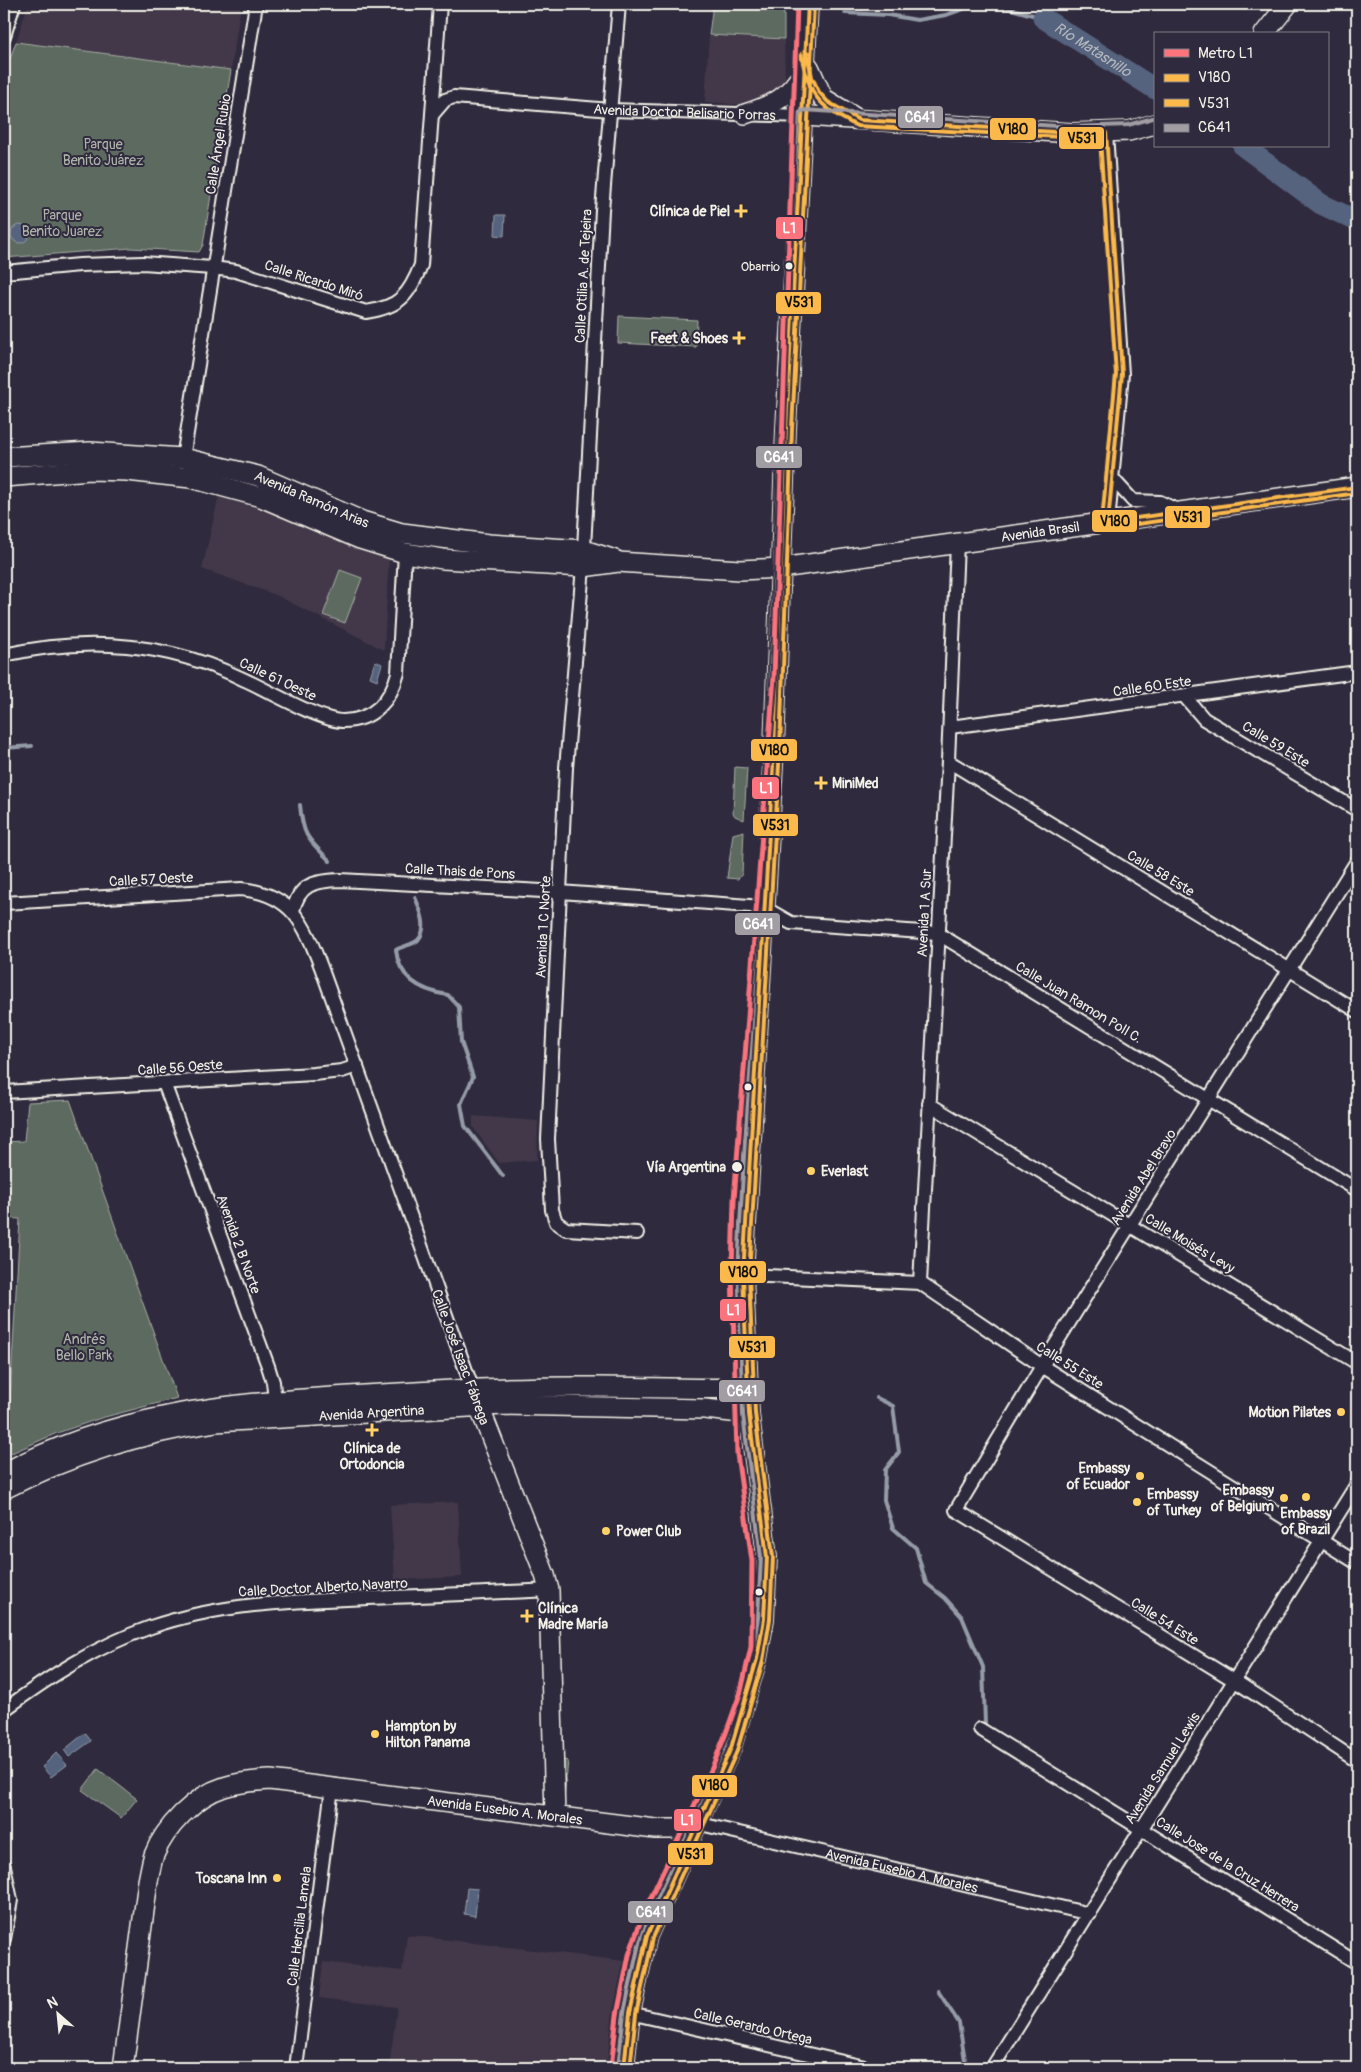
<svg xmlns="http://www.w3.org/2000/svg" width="1361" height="2072" viewBox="0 0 1361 2072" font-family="Pangolin,sans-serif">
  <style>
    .built { fill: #433849 }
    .green { fill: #5d6b61; stroke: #a8aea4 }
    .water { fill: #55637e; stroke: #959ca8 }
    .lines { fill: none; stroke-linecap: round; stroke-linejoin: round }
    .stream { stroke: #959ca8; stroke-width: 4 }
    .river { stroke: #55637e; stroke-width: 21 }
    .street-casing { stroke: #f4f1e8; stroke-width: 16 }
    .secondary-casing { stroke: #f4f1e8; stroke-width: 22 }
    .street { stroke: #2f2a3d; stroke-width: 12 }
    .secondary { stroke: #2f2a3d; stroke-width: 19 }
    .bus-1-casing { stroke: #2f2a3d; stroke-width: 8 }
    .bus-2-casing { stroke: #2f2a3d; stroke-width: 8 }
    .bus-3-casing { stroke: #2f2a3d; stroke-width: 8 }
    .bus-1 { stroke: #fcb94b; stroke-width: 4 }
    .bus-2 { stroke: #fcb94b; stroke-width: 4 }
    .bus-3 { stroke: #a19da3; stroke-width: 4 }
    .metro-1-casing { stroke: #2f2a3d; stroke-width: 9 }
    .metro-1 { stroke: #fa737d; stroke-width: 5 }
    .poi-dot { fill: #ffd166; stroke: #2f2a3d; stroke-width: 2 }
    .bus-dot { fill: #f4f1e8; stroke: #2f2a3d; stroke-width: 2 }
    .labels { text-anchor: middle; stroke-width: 4; stroke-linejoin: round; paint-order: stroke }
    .bus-label { font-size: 13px; fill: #f4f1e8; stroke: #2f2a3d; text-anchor: end }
    .street-label { font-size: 14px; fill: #f4f1e8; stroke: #2f2a3d }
    .park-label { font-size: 14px; fill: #b0b5ab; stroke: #2f2a3d }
    .poi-label { font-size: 14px; font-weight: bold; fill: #f4f1e8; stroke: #2f2a3d; text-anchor: end }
    .stop-label { font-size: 14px; font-weight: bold; fill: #f4f1e8; stroke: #2f2a3d; text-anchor: end }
    .water-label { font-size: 15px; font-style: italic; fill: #b4b8be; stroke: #2f2a3d }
    .line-badge { stroke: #2f2a3d; stroke-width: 2 }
    .badge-label { font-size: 14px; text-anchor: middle; font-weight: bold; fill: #fff }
    .pale-badge-label { font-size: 14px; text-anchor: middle; font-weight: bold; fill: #111 }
  </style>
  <rect width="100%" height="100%" fill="#2f2a3d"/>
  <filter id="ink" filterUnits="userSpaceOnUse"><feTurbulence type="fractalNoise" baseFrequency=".02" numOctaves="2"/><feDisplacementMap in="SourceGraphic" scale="10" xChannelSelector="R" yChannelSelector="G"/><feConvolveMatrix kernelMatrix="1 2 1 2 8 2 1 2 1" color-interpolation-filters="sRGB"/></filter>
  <g filter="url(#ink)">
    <path class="built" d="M28,4H241L231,70L16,42Z
      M709,35L784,39L785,80L776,94L745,105L705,102Z
      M219,495L280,515L347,545L389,558L384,650L276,595L202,569Z
      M473,1116L538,1121L537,1160L499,1163L473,1127Z
      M458,1502L462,1577L395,1580L390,1505Z
      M407,1935L625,1961L612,2068H389L397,2007L319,1998L323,1962L402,1971Z"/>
    <path class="green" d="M713,4H784V39L709,35Z
      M16,42L231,70L203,245L199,252L131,248L4,258V75Z
      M619,316L697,320L696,347L618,343Z
      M340,570L362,578L345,623L323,615Z
      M735,767L747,768L744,820L735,816L733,813Z
      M744,831L742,874L738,879L727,878L733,834Z
      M70,1100L177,1398L101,1418L57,1433L7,1455L20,1219L4,1218V1142L24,1141L28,1102Z
      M564,1760L568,1761L564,1800L562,1761Z
      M98,1769L137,1799L121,1818L82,1790Z"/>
    <path class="water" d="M496,215H505L504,236L495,235Z
      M11 234a9 9 0 1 1 18 0a9 9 0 1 1-18 0Z
      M375,661L382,664L377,680L370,677Z
      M85,1733L91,1741L69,1757L64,1750Z
      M56,1753L67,1765L51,1777L42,1767Z
      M467,1888L478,1889L475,1916L464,1914Z"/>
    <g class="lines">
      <path class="stream" d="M845,13L888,15L917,20L946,15L974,5L1004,7L1043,18L1042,4
        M4,748L32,746
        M300,805C303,837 308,839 330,861
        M415,897C420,909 429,928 418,940C413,945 402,946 396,950C399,980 422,991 448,995L459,1007L461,1042L473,1077L461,1104L465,1126L503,1176
        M877,1398L893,1406L899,1452L885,1470L884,1500L893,1528L916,1548L926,1583L945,1598L962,1617L983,1667L985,1723
        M938,1991L959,2023L965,2060L970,2068"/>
      <g class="river">
        <path id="s1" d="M1043,18L1155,89"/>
        <path d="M1243,146L1321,204L1357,221"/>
      </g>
      <defs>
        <g id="street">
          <path d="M619,4L602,210L583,567L566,768L548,1139L552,1210L556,1222L566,1229L637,1233"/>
          <path d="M4,36L14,4"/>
          <path id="s2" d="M433,114L445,100L454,97L611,110L804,116"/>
          <path d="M1106,133L1122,374L1108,522"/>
          <path d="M4,272L80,265L143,263L212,268L236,271L366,312C399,307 409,296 421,265L440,4"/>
          <path d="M183,458L256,4"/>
          <path d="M1112,478L1133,501L1160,502L1179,511"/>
          <path d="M4,655C88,636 167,642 245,680C268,690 320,721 343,721C373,721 391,700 398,673L405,553"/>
          <path d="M1185,697L1204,719L1357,810"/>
          <path d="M950,727L1357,672"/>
          <path d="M948,761L1357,1011"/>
          <path d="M1357,861L1042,1366L956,1510L1235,1681L1357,1761"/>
          <path d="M4,903L241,889C292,894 304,923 321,967L473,1390"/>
          <path d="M293,911C299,884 314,881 340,880L560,892L763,907L791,923L937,933L1357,1190"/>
          <path d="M164,1083L268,1366L273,1382L276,1409"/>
          <path d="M4,1092L314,1074L342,1071L357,1066"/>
          <path d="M929,1104L1357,1363"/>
          <path d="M743,1275L920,1283L1042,1366L1357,1563"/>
          <path d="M920,1283L948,761L957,543"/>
          <path d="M4,1710C50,1676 97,1646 151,1627C221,1603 295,1601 368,1598C428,1596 488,1593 549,1590"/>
          <path d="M980,1729L1357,1963"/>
          <path id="s3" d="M696,1823L1090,1914"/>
          <path d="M4,1866L11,1900L4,1939"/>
          <path d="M630,2013L869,2068"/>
          <path d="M296,2068L332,1788"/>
          <path d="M992,2068L1357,1484"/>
        </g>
        <g id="secondary">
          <path d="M1264,34L1288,4"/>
          <path d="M809,67L823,98L854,117"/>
          <path d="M745,114C775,104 788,98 805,70"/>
          <path d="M804,116L1072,133L1129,131L1155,124"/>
          <path id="s4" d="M4,457L90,452L183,458L258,476L362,521L402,533L489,544L584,550L615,560"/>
          <path id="s5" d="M4,477L90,470L127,471L191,478L261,497L360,539L405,553L443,559L583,567L618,562L740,570L781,568L1357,487"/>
          <path d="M475,1396L545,1575L549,1590L555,1816"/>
          <path d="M4,1473C114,1414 227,1403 349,1396C430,1391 513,1386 595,1387C646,1387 696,1390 747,1388"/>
          <path id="s6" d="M4,1489C70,1455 141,1433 215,1422L503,1405L705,1409L749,1414"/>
          <path id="s7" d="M123,2068L148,1881C150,1873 151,1863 154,1855C165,1827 195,1796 224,1787C239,1782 255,1781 270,1780L655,1829H676L696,1823"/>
          <path d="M624,2068L630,2013L647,1936L731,1748L757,1659L764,1619L767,1557L749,1414L743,1275L774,748L786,429L808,4"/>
        </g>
      </defs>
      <use href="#street" class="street-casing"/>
      <use href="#secondary" class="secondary-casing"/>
      <use href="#street" class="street"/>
      <use href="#secondary" class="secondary"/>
      <defs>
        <path id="bus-1" d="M807,53L812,77L819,92L828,102L859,120L1072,133H1106L1122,374L1108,522L1357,487
          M624,2068L630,2013L647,1936L731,1748L757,1659L764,1619L767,1557L749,1414L743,1275L774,748L786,429L808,4"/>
        <path id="bus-2" d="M801,54C810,97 818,106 857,126L1100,139L1116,374L1102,521L1104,527L1109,528L1357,493
          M630,2068L636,2014L653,1938L737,1751L763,1661L770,1619L773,1557L755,1413L749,1275L780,748L792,429L814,4"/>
        <path id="bus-3" d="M618,2067L624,2012L641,1934L725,1746L751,1658L758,1618L761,1557L743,1415L737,1275L768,748L780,429L798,114L804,110L1072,127L1128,125L1153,118"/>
      </defs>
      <use href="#bus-1" class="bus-1-casing"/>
      <use href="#bus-2" class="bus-2-casing"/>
      <use href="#bus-3" class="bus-3-casing"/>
      <use href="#bus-1" class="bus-1"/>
      <use href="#bus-2" class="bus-2"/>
      <use href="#bus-3" class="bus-3"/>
      <defs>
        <path id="metro-1" d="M611,2068L617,2015L629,1955L643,1914L712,1768L726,1733L741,1691L751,1647L752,1561L737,1454L732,1270L734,1200L774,677L797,4"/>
      </defs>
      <use href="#metro-1" class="metro-1-casing"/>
      <use href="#metro-1" class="metro-1"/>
    </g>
  </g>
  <g class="poi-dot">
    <path d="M738.5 203.5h5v5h5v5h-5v5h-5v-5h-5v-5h5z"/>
    <path d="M736.5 330.5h5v5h5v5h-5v5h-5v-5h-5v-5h5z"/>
    <path d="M818.5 775.5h5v5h5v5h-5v5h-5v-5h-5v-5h5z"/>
    <circle cx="811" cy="1171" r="5"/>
    <circle cx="1341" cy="1412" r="5"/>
    <path d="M369.5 1422.5h5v5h5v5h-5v5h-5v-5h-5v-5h5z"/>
    <circle cx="1140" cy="1476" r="5"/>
    <circle cx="1306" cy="1497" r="5"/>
    <circle cx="1284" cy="1498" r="5"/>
    <circle cx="1137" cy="1502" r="5"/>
    <circle cx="606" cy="1531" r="5"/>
    <path d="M524.5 1608.5h5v5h5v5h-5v5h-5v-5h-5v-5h5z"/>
    <circle cx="375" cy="1734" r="5"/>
    <circle cx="277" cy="1878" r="5"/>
  </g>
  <g class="bus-dot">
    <circle cx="789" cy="266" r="4.5"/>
    <circle cx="748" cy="1087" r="4.5"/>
    <circle cx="737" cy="1167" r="6"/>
    <circle cx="759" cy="1592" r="4.5"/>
  </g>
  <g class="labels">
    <g class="bus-label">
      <text x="780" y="271">Obarrio</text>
    </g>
    <g class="street-label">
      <text dy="5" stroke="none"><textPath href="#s2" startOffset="259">Avenida Doctor Belisario Porras</textPath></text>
      <text transform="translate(218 144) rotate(-81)" y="5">Calle Ángel Rubio</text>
      <text transform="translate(583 276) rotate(-87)" y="5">Calle Otilia A. de Tejeira</text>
      <text transform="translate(314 280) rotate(18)" y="5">Calle Ricardo Miró</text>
      <text dy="5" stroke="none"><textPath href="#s4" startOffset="315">Avenida Ramón Arias</textPath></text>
      <text dy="5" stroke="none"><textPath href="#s5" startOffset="1054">Avenida Brasil</textPath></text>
      <text transform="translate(278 679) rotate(25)" y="5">Calle 61 Oeste</text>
      <text transform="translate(1152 686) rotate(-8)" y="5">Calle 60 Este</text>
      <text transform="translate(1276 744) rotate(31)" y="5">Calle 59 Este</text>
      <text transform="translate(460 871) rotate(3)" y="5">Calle Thais de Pons</text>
      <text transform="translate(1161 873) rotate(31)" y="5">Calle 58 Este</text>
      <text transform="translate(151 879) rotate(-3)" y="5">Calle 57 Oeste</text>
      <text transform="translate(924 913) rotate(-87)" y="5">Avenida 1 A Sur</text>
      <text transform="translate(543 927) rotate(-87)" y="5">Avenida 1 C Norte</text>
      <text transform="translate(1079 1002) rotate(31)" y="5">Calle Juan Ramon Poll C.</text>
      <text transform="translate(180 1067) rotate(-4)" y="5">Calle 56 Oeste</text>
      <text transform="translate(1143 1177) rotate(-58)" y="5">Avenida Abel Bravo</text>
      <text transform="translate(1190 1243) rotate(31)" y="5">Calle Moisés Levy</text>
      <text transform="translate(239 1244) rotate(70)" y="5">Avenida 2 B Norte</text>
      <text transform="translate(461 1357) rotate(70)" y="5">Calle José Isaac Fábrega</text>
      <text transform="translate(1070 1365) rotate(32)" y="5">Calle 55 Este</text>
      <text dy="5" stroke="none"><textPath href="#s6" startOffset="379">Avenida Argentina</textPath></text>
      <text transform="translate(323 1587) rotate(-3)" y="5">Calle Doctor Alberto Navarro</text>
      <text transform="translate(1165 1621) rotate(32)" y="5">Calle 54 Este</text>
      <text transform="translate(1162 1768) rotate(-58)" y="5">Avenida Samuel Lewis</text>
      <text dy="5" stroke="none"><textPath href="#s7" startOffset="599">Avenida Eusebio A. Morales</textPath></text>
      <text transform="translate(1228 1864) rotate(32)" y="5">Calle Jose de la Cruz Herrera</text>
      <text dy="5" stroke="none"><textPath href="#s3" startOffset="211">Avenida Eusebio A. Morales</textPath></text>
      <text transform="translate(299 1926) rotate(-83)" y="5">Calle Hercilia Lamela</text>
      <text transform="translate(753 2026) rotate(13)" y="5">Calle Gerardo Ortega</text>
    </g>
    <g class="park-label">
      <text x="103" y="149">Parque<tspan x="103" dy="16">Benito Juárez</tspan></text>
      <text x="62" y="220">Parque<tspan x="62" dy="16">Benito Juarez</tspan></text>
      <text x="84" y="1344">Andrés<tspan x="84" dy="16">Bello Park</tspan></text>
    </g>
    <g class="poi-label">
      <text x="730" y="216">Clínica de Piel</text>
      <text x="728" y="343">Feet &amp; Shoes</text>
      <text x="832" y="788" text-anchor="start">MiniMed</text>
      <text x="821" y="1176" text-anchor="start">Everlast</text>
      <text x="1331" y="1417">Motion Pilates</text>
      <text x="372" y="1453" text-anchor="middle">Clínica de<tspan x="372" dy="16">Ortodoncia</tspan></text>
      <text x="1130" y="1473">Embassy<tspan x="1130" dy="16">of Ecuador</tspan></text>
      <text x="1274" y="1495">Embassy<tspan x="1274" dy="16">of Belgium</tspan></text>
      <text x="1147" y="1499" text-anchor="start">Embassy<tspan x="1147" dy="16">of Turkey</tspan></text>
      <text x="1306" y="1518" text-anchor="middle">Embassy<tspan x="1306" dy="16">of Brazil</tspan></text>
      <text x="616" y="1536" text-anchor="start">Power Club</text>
      <text x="538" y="1613" text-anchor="start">Clínica<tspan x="538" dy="16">Madre María</tspan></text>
      <text x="385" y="1731" text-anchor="start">Hampton by<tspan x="385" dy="16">Hilton Panama</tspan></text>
      <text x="267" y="1883">Toscana Inn</text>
    </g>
    <g class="stop-label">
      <text x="726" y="1172">Vía Argentina</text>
    </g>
    <g class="water-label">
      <text dy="5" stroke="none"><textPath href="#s1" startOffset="59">Río Matasnillo</textPath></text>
    </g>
  </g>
  <g class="line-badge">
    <rect x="897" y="105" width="47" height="24" rx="5" fill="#a19da3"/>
    <rect x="989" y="117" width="48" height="24" rx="5" fill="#fcb94b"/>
    <rect x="1058" y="126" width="47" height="24" rx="5" fill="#fcb94b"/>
    <rect x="775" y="216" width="29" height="24" rx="5" fill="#fa737d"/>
    <rect x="775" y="291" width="47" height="24" rx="5" fill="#fcb94b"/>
    <rect x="755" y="445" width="48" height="24" rx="5" fill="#a19da3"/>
    <rect x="1164" y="505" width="47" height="24" rx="5" fill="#fcb94b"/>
    <rect x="1091" y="509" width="47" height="24" rx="5" fill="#fcb94b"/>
    <rect x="750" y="738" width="48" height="24" rx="5" fill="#fcb94b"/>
    <rect x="751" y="776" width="29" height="24" rx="5" fill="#fa737d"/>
    <rect x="752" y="813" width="47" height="24" rx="5" fill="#fcb94b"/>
    <rect x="734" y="912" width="47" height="24" rx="5" fill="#a19da3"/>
    <rect x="719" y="1260" width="48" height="24" rx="5" fill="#fcb94b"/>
    <rect x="719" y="1298" width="28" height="24" rx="5" fill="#fa737d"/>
    <rect x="728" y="1335" width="48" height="24" rx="5" fill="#fcb94b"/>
    <rect x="718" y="1379" width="48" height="24" rx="5" fill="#a19da3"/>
    <rect x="691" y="1774" width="47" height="24" rx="5" fill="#fcb94b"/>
    <rect x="673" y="1808" width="29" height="24" rx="5" fill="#fa737d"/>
    <rect x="667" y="1842" width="47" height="24" rx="5" fill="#fcb94b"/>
    <rect x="627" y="1900" width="47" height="24" rx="5" fill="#a19da3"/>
  </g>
  <g class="badge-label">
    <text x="920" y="122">C641</text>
    <text x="789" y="233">L1</text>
    <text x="779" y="462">C641</text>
    <text x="766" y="793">L1</text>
    <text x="758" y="929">C641</text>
    <text x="733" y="1315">L1</text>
    <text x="742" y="1396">C641</text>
    <text x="687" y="1825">L1</text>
    <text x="651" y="1917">C641</text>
  </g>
  <g class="pale-badge-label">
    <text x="1013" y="134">V180</text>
    <text x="1082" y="143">V531</text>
    <text x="799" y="307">V531</text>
    <text x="1188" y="522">V531</text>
    <text x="1115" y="526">V180</text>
    <text x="774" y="755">V180</text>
    <text x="775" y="830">V531</text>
    <text x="743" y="1277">V180</text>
    <text x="752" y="1352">V531</text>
    <text x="714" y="1790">V180</text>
    <text x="691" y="1859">V531</text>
  </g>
  <rect width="1361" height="2072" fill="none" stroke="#2f2a3d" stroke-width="20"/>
  <rect x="10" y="10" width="1341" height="2052" fill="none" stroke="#f4f1e8" stroke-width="2" filter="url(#ink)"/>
  <rect x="1154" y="32" width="175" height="115" fill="#2f2a3d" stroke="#7e7a81"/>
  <rect x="1164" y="49" width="25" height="8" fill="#fa737d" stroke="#7e7a81"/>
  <text x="1198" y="58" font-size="15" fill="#f4f1e8">Metro L1</text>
  <rect x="1164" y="74" width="25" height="8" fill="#fcb94b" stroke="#7e7a81"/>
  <text x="1198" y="82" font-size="15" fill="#f4f1e8">V180</text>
  <rect x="1164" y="99" width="25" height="8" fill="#fcb94b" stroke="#7e7a81"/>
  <text x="1198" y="108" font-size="15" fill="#f4f1e8">V531</text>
  <rect x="1164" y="124" width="25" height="8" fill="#a19da3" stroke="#7e7a81"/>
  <text x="1198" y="132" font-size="15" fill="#f4f1e8">C641</text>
  <g transform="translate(58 2014) rotate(333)" stroke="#2f2a3d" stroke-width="4" paint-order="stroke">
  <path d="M0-4L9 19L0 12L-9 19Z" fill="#f4f1e8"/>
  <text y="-8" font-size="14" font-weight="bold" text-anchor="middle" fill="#f4f1e8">N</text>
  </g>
</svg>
